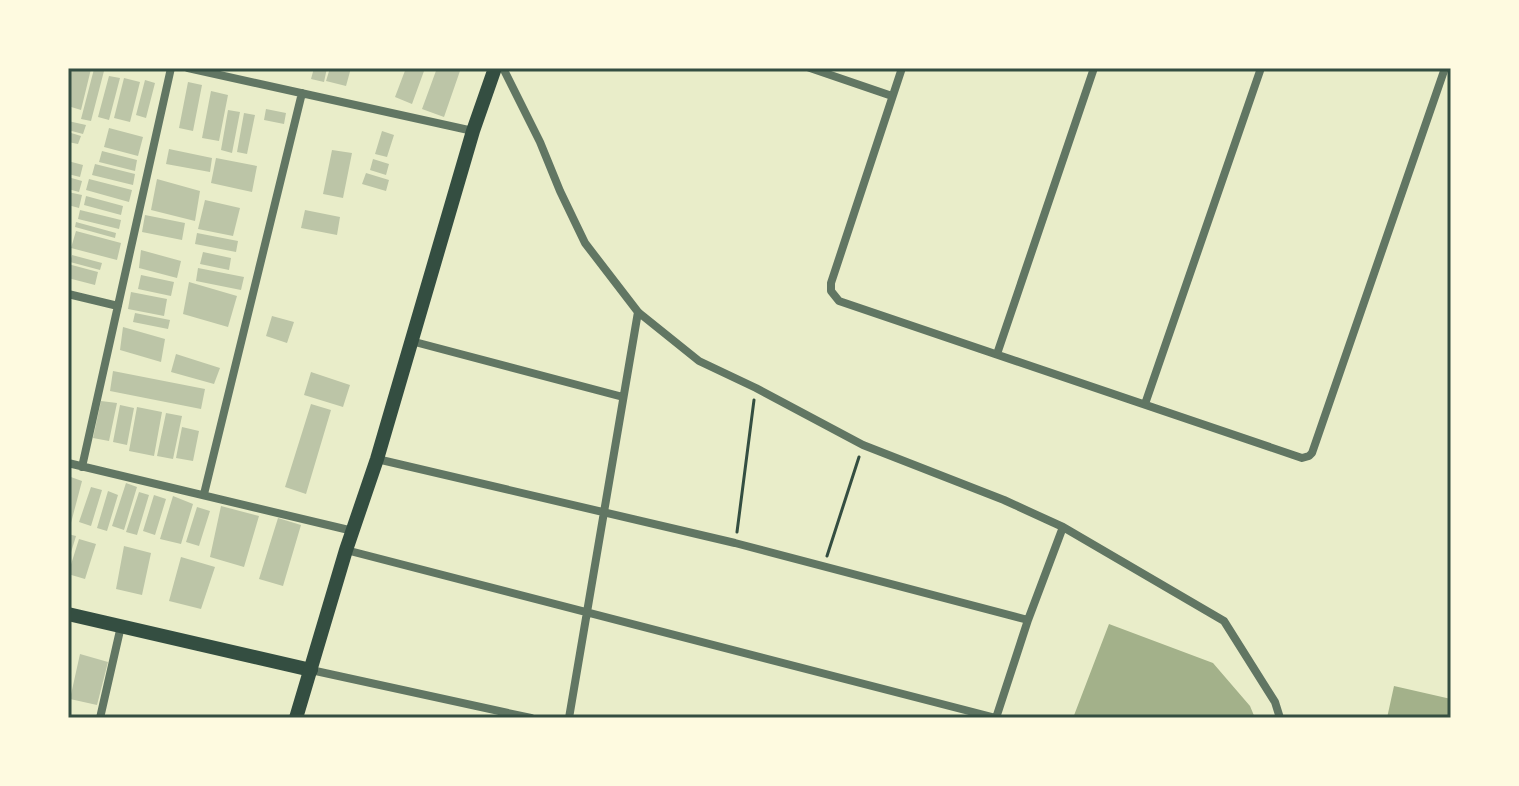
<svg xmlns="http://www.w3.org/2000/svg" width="1519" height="786" viewBox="0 0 1519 786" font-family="Lato,sans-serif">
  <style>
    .water { fill: #a3b18a }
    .building { fill: #bcc5a7 }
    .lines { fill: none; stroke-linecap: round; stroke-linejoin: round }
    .path { stroke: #344e41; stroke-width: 3 }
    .minor { stroke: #617663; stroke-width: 8 }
    .secondary { stroke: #344e41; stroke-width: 14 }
    .primary { stroke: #344e41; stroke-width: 14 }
    .neatline { fill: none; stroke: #344e41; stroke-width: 3 }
  </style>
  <rect width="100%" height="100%" fill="#e9edc9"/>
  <path class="water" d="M1109,624L1213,663L1250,706L1255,718H1073Z
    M1394,686L1451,699V718H1387Z"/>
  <path class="building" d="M68,68L91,69L81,110L68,106Z
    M314,68H327L324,82L311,79Z
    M330,68H351L346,86L326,81Z
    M406,68H417L424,71L412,104L395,97Z
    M437,68H461L444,117L422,109Z
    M94,69L104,71L91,121L81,119Z
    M109,76L120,78L109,120L98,117Z
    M124,78L140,82L130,122L114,118Z
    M145,80L155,83L146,118L136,115Z
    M188,82L202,85L193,131L179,128Z
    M211,91L228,95L219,141L202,138Z
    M266,109L286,113L284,124L264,120Z
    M228,110L240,112L232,153L221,150Z
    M244,113L255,115L247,154L237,152Z
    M68,121L86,125L83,134L68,130Z
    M109,128L143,137L138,156L104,147Z
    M382,131L394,135L387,157L375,154Z
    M68,132L81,136L78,144L68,142Z
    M169,149L212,158L210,172L166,164Z
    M332,150L352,153L343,198L323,194Z
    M102,151L137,160L135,171L99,162Z
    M216,158L257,166L252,192L211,183Z
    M373,159L389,164L386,175L370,170Z
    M68,161L83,165L80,177L68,174Z
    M95,164L135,174L133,185L92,175Z
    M366,173L389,180L386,191L362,184Z
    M68,177L82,181L79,192L68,189Z
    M89,179L132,190L129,202L86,190Z
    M157,179L200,191L195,221L151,210Z
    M68,192L82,195L79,208L68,205Z
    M86,196L123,206L121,215L84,205Z
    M205,200L240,208L233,236L198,229Z
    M80,210L121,220L119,229L78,219Z
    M305,210L340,217L337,235L301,228Z
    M145,215L185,223L182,240L142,232Z
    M76,222L116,233L115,238L75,227Z
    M76,231L121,243L117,260L71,248Z
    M197,233L238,241L236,252L195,244Z
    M141,250L181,261L177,278L139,268Z
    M203,252L231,258L229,270L200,264Z
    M72,255L102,263L100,270L70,262Z
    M68,264L98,272L95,285L68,278Z
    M198,268L244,277L241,290L196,281Z
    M141,275L174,282L171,296L138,289Z
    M189,282L237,296L228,327L183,314Z
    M131,292L167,299L164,316L128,309Z
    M135,313L170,320L168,329L133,322Z
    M272,316L294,322L287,343L266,336Z
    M123,327L165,339L161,362L120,350Z
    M176,354L220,368L214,384L171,372Z
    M113,371L205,389L201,409L110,391Z
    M311,372L350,385L343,407L304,395Z
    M101,401L117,403L109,441L93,438Z
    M311,404L331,410L306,494L285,487Z
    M120,405L134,408L127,445L113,442Z
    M137,407L162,412L154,456L129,451Z
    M166,413L182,416L173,459L157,456Z
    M182,427L199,431L193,461L176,458Z
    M68,476L82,481L71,523L68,522Z
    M126,483L137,487L124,530L112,526Z
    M91,487L102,490L91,526L79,522Z
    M108,491L118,495L107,531L97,528Z
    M139,492L149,495L137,535L126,532Z
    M154,495L166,499L155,535L143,531Z
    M173,496L193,504L181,544L160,539Z
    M221,506L259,516L244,567L210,557Z
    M197,507L210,511L199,546L186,542Z
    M278,518L301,525L283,586L259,579Z
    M68,534L76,536L69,559H68Z
    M79,539L96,544L85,579L68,574Z
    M124,546L151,553L142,595L116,589Z
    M181,557L215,567L201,609L169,601Z
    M80,654L108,662L97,705L70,699Z"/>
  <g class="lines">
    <path class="path" d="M737,532L754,400
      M827,556L859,457"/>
    <path class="minor" d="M188,68L473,131
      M503,68L540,142L560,191L585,243L638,312L699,361L756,388L863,445L1004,500L1063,527L1224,621L1275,702L1280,718
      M810,68L892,96
      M902,68L831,283V291L839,301L1302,458L1309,456L1312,453L1445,68
      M68,294L118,306
      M411,341L623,397
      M997,354L1094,68
      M1145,404L1261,68
      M377,459L735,543L1028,620
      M68,463L353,531
      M82,467L171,68
      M204,494L302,93
      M346,550L996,718
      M311,670L531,718
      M100,718L121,626
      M569,718L638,312
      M996,718L1028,620L1063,527"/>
    <path class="secondary" d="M68,614L311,670"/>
    <path class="primary" d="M296,718L346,550L377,459L473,131L495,68"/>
  </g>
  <rect width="1519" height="786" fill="none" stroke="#fefae0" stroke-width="140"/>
  <rect x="70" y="70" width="1379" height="646" class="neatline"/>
</svg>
